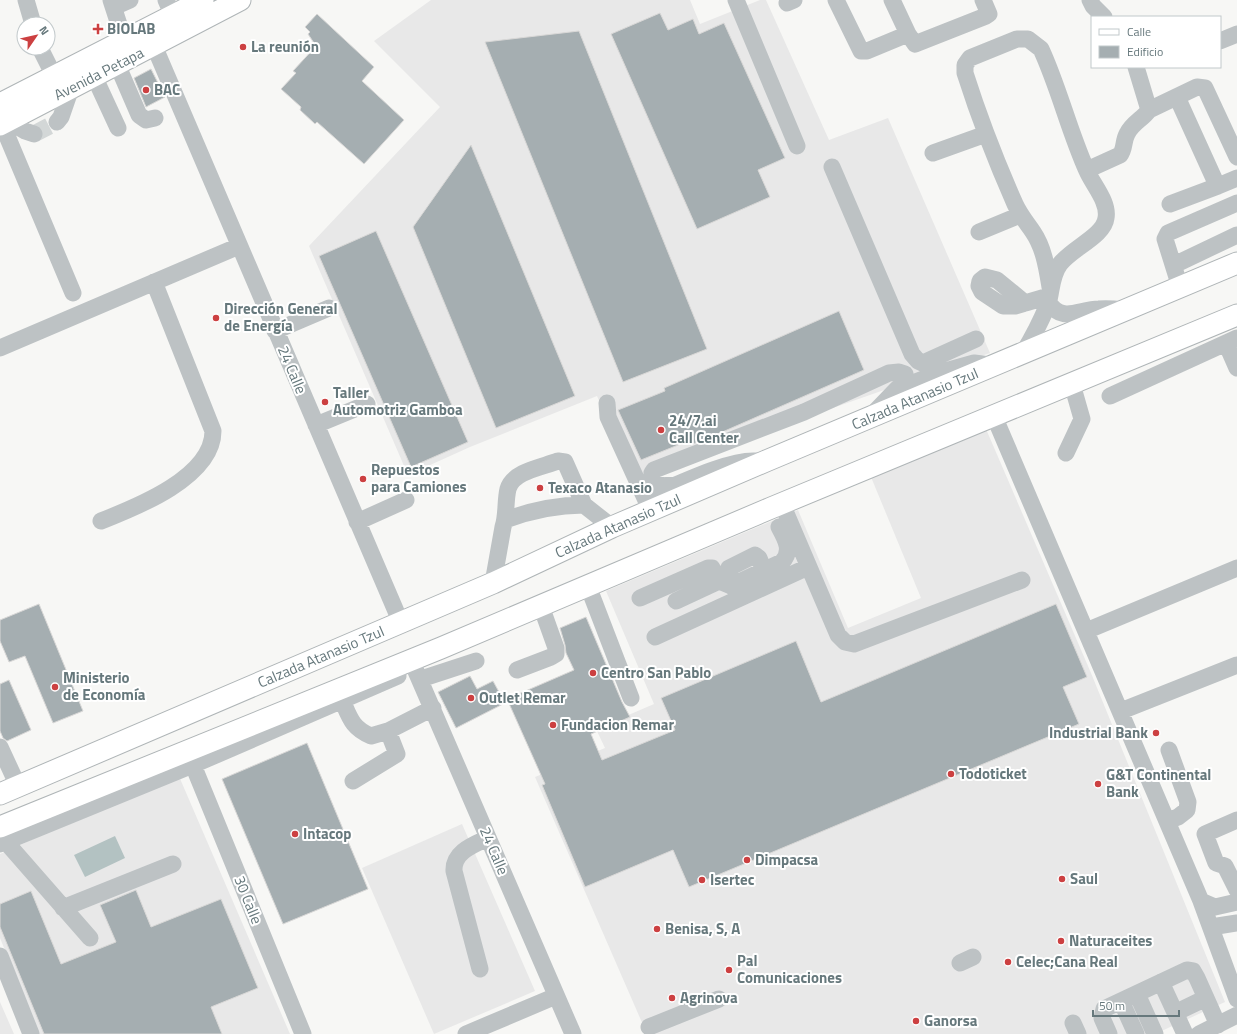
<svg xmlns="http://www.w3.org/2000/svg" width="1237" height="1034" viewBox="0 0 1237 1034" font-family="'Titillium Web',sans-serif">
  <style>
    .built { fill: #e8e8e8 }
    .water { fill: #b3c2c2 }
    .building { fill: #a5aeb1; stroke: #d9d8d7 }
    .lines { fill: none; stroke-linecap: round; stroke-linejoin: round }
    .minor-tunnel { stroke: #d3d7d7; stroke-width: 17; stroke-dasharray: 17 8; stroke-linecap: butt }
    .major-casing { stroke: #afb5b7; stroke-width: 23 }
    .minor { stroke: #bdc2c4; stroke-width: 17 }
    .major { stroke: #fff; stroke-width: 21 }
    .poi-dot { fill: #cc4041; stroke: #fff; stroke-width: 1.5 }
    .labels { text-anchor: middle; stroke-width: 4; stroke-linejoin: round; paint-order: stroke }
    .poi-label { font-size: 15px; font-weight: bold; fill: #66787c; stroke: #fff; text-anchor: start }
    .street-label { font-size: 15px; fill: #66787c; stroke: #fff }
  </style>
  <rect width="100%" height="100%" fill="#f7f7f5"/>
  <path class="built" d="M431,0H690L700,24L760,0H766L829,140L888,118L990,353L690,458L635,482L597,396L470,447L408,475L309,246L440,107L374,41Z
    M986,429L1091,673L1225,1002L1155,1034H647L535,777L605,748L596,729L654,704L606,591L798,510L848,628L921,598L871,477Z
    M178,774L290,1034H39L0,938V854Z
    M462,824L535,991L434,1034L362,868Z
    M0,1002L14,1034H0Z"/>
  <path class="water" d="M115,836L125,858L85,877L74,855Z"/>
  <path class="building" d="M660,13L668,30L693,19L699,34L724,23L785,158L758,170L770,197L697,229L611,34Z
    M317,14L374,67L362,81L404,120L364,164L317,122L315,124L300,110L301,107L281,89L296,73L293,71L316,46L308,34L310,32L305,27Z
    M579,31L707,349L623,382L485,42Z
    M151,69L165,97L146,107L134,78Z
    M471,145L575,396L496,428L413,227Z
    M376,231L468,442L411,467L319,256Z
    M839,311L864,370L711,437L690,445L688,441L641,460L618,410L665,391L664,388Z
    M39,604L83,711L53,723L25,656L9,662L0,641V620Z
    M1056,604L1087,677L1063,687L1079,724L689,887L673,850L585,887L542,785L545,784L507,699L574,670L566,653L565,645L560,628L586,617L622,702L630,717L591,734L602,760L675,730L661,698L796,641L821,702Z
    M470,676L477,689L493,681L505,703L456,728L438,692Z
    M9,680L31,730L7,741L3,738L0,731V684Z
    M307,743L368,889L283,924L222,779Z
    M136,890L151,927L221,899L258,988L211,1007L222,1034H44L0,927V904L31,891L61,964L116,942L100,905Z"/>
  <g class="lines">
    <path class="minor-tunnel" d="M34,134L57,122"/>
    <defs>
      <path id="major" d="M0,104L203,0
        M0,125L240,0
        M0,794L493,583L612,527L766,461L1237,263
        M0,827L441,648L771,508L1237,315"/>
    </defs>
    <use href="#major" class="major-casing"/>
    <path class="minor" d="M26,0L33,24
      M111,0L124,40
      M166,0L173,16
      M736,0L797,146
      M836,0L861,51H867L908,34
      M892,0L908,34L915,44L986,16L989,14L983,0
      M1090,0L1093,6L1104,17
      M787,3L794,0
      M114,7L130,0
      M149,34L401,623
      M1220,41L1237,34
      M40,48L54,76
      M117,64L139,115L146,120L155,118
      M94,76L118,128
      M1177,97L1216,183L1218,186L1237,178
      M1149,110L1197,87L1205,88L1237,157
      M8,121L25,131L34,134
      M57,122L61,117L71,88
      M2,124L73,293
      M933,153L986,134
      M832,167L912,354L918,361L942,372
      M1087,170L1120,155C1125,149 1123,141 1127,134C1132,123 1143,119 1149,110L1136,67
      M1170,204L1218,186
      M979,232L1020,215
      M1174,265L1237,235
      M1180,287L1165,239L1168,233L1237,203
      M1048,302C1063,324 1078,309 1099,309C1107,308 1116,309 1124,310
      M1025,303L997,280L985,277L980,281L979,286L982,292L1003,306H1015L1049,296
      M275,331L329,308
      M1226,343L1237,368
      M0,348L239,246
      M1023,353C1033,337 1041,321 1048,304C1052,290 1051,276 1060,264C1072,248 1104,236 1106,218C1109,202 1093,185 1087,171C1069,131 1059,88 1041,49L1028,39H1017L970,58L965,65V73C979,117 996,161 1015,204C1020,215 1027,223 1033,232C1044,248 1047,269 1050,287
      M923,363L976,339
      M1110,396L1237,338
      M607,403L608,417L650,509
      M871,416L897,389L942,372L974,363L990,365
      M994,416L1201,901L1237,999
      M316,425L367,404
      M1066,453L1082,419L1072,384
      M681,484L662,486L655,482L652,473L654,470L804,412L889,373L899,372L905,374
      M645,498C673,487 728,459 756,461
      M782,504L838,635L845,642L854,644L1022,580
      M505,520C532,510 556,505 584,505
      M101,521C137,507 213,477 213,431L154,282
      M357,522L406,500
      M493,583L503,527C507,515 505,502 508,489C513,471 543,467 558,461L565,462L584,505L612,527
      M588,586L631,698
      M731,586L729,568L755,555L759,558L764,571
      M640,598L708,568H712L719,581L731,586L782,562C793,551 785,538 779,527
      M676,601L719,581
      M1086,631L1237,568
      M655,637L808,567
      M415,669L573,1034
      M517,670L551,657L556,654V648L541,606
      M421,679L476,661
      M342,700C350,718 352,728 371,736L388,731L433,708
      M1121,711L1237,665
      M0,747L18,786
      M193,765L303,1034
      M353,781L397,754L388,731
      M1237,820L1205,834L1216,863L1225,866L1237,890
      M1167,821L1178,817L1187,810L1188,802L1169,750
      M6,842L90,938
      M0,844L193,765L398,676
      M1201,901L1215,907L1237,902
      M63,908L173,864
      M1211,927L1237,923
      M0,956L31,1034
      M960,963L973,957
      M480,969L454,871C453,852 473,845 488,838
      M1161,982L1185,1034
      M1137,994L1155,1034
      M1121,1001L1136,1034
      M1175,1013L1206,998
      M1073,1023L1078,1034
      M649,1027L719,999
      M466,1034L556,996
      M1109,1034L1102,1018L1104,1009L1187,970L1193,971L1197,978L1218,1025
      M1199,1034L1237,1015"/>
    <use href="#major" class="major"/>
  </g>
  <g class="poi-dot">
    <path d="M96 23h4v4h4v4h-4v4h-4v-4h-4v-4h4z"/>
    <circle cx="243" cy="47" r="4"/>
    <circle cx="146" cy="90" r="4"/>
    <circle cx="216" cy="318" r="4"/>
    <circle cx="325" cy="402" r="4"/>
    <circle cx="661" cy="430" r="4"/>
    <circle cx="363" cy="479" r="4"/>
    <circle cx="540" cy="488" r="4"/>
    <circle cx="593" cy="673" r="4"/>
    <circle cx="55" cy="687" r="4"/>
    <circle cx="471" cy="698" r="4"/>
    <circle cx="553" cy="725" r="4"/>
    <circle cx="1156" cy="733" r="4"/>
    <circle cx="951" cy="774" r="4"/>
    <circle cx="1098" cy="784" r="4"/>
    <circle cx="295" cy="834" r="4"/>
    <circle cx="747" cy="860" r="4"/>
    <circle cx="1062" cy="879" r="4"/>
    <circle cx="702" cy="880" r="4"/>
    <circle cx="657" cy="929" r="4"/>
    <circle cx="1061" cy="941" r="4"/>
    <circle cx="1008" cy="962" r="4"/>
    <circle cx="729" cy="970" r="4"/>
    <circle cx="672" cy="998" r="4"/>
    <circle cx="916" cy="1021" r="4"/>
  </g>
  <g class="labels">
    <g class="poi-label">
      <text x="107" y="34">BIOLAB</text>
      <text x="251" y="52">La reunión</text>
      <text x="154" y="95">BAC</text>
      <text x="224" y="314">Dirección General<tspan x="224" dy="17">de Energía</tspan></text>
      <text x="333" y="398">Taller<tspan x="333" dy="17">Automotriz Gamboa</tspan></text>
      <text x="669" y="426">24/7.ai<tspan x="669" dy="17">Call Center</tspan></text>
      <text x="371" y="475">Repuestos<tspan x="371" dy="17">para Camiones</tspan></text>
      <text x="548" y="493">Texaco Atanasio</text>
      <text x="601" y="678">Centro San Pablo</text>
      <text x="63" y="683">Ministerio<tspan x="63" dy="17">de Economía</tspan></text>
      <text x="479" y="703">Outlet Remar</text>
      <text x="561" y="730">Fundacion Remar</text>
      <text x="1148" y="738" text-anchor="end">Industrial Bank</text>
      <text x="959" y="779">Todoticket</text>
      <text x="1106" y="780">G&amp;T Continental<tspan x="1106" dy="17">Bank</tspan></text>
      <text x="303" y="839">Intacop</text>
      <text x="755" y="865">Dimpacsa</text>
      <text x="1070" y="884">Saul</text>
      <text x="710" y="885">Isertec</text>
      <text x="665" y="934">Benisa, S, A</text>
      <text x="1069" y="946">Naturaceites</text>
      <text x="737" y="966">Pal<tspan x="737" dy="17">Comunicaciones</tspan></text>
      <text x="1016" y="967">Celec;Cana Real</text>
      <text x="680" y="1003">Agrinova</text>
      <text x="924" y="1026">Ganorsa</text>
    </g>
    <g class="street-label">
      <text transform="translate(99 74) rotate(-27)" y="5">Avenida Petapa</text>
      <text transform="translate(292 370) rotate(67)" y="5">24 Calle</text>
      <text transform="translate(915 399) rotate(-23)" y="5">Calzada Atanasio Tzul</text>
      <text transform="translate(618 526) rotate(-24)" y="5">Calzada Atanasio Tzul</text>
      <text transform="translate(321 657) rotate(-23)" y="5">Calzada Atanasio Tzul</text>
      <text transform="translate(494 851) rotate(67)" y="5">24 Calle</text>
      <text transform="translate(248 900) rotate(68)" y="5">30 Calle</text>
    </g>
  </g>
  <rect x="1091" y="16" width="130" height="52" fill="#ffffff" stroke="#c2c9cb"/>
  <rect x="1099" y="29" width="20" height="6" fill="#ffffff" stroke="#c2c9cb"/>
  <text x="1127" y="36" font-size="12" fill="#66787c">Calle</text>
  <rect x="1099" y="46" width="20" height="12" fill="#a5aeb1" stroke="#c2c9cb"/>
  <text x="1127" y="56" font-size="12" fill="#66787c">Edificio</text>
  <g transform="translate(36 36) rotate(56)"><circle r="19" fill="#ffffff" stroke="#c2c9cb"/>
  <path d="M0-3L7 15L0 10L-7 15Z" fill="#cc4041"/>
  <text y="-6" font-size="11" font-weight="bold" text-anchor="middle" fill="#66787c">N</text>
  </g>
  <path d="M1093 1010v6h86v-6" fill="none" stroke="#66787c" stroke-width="2"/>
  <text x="1099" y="1010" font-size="12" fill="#66787c" stroke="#ffffff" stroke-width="3" paint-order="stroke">50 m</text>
</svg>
